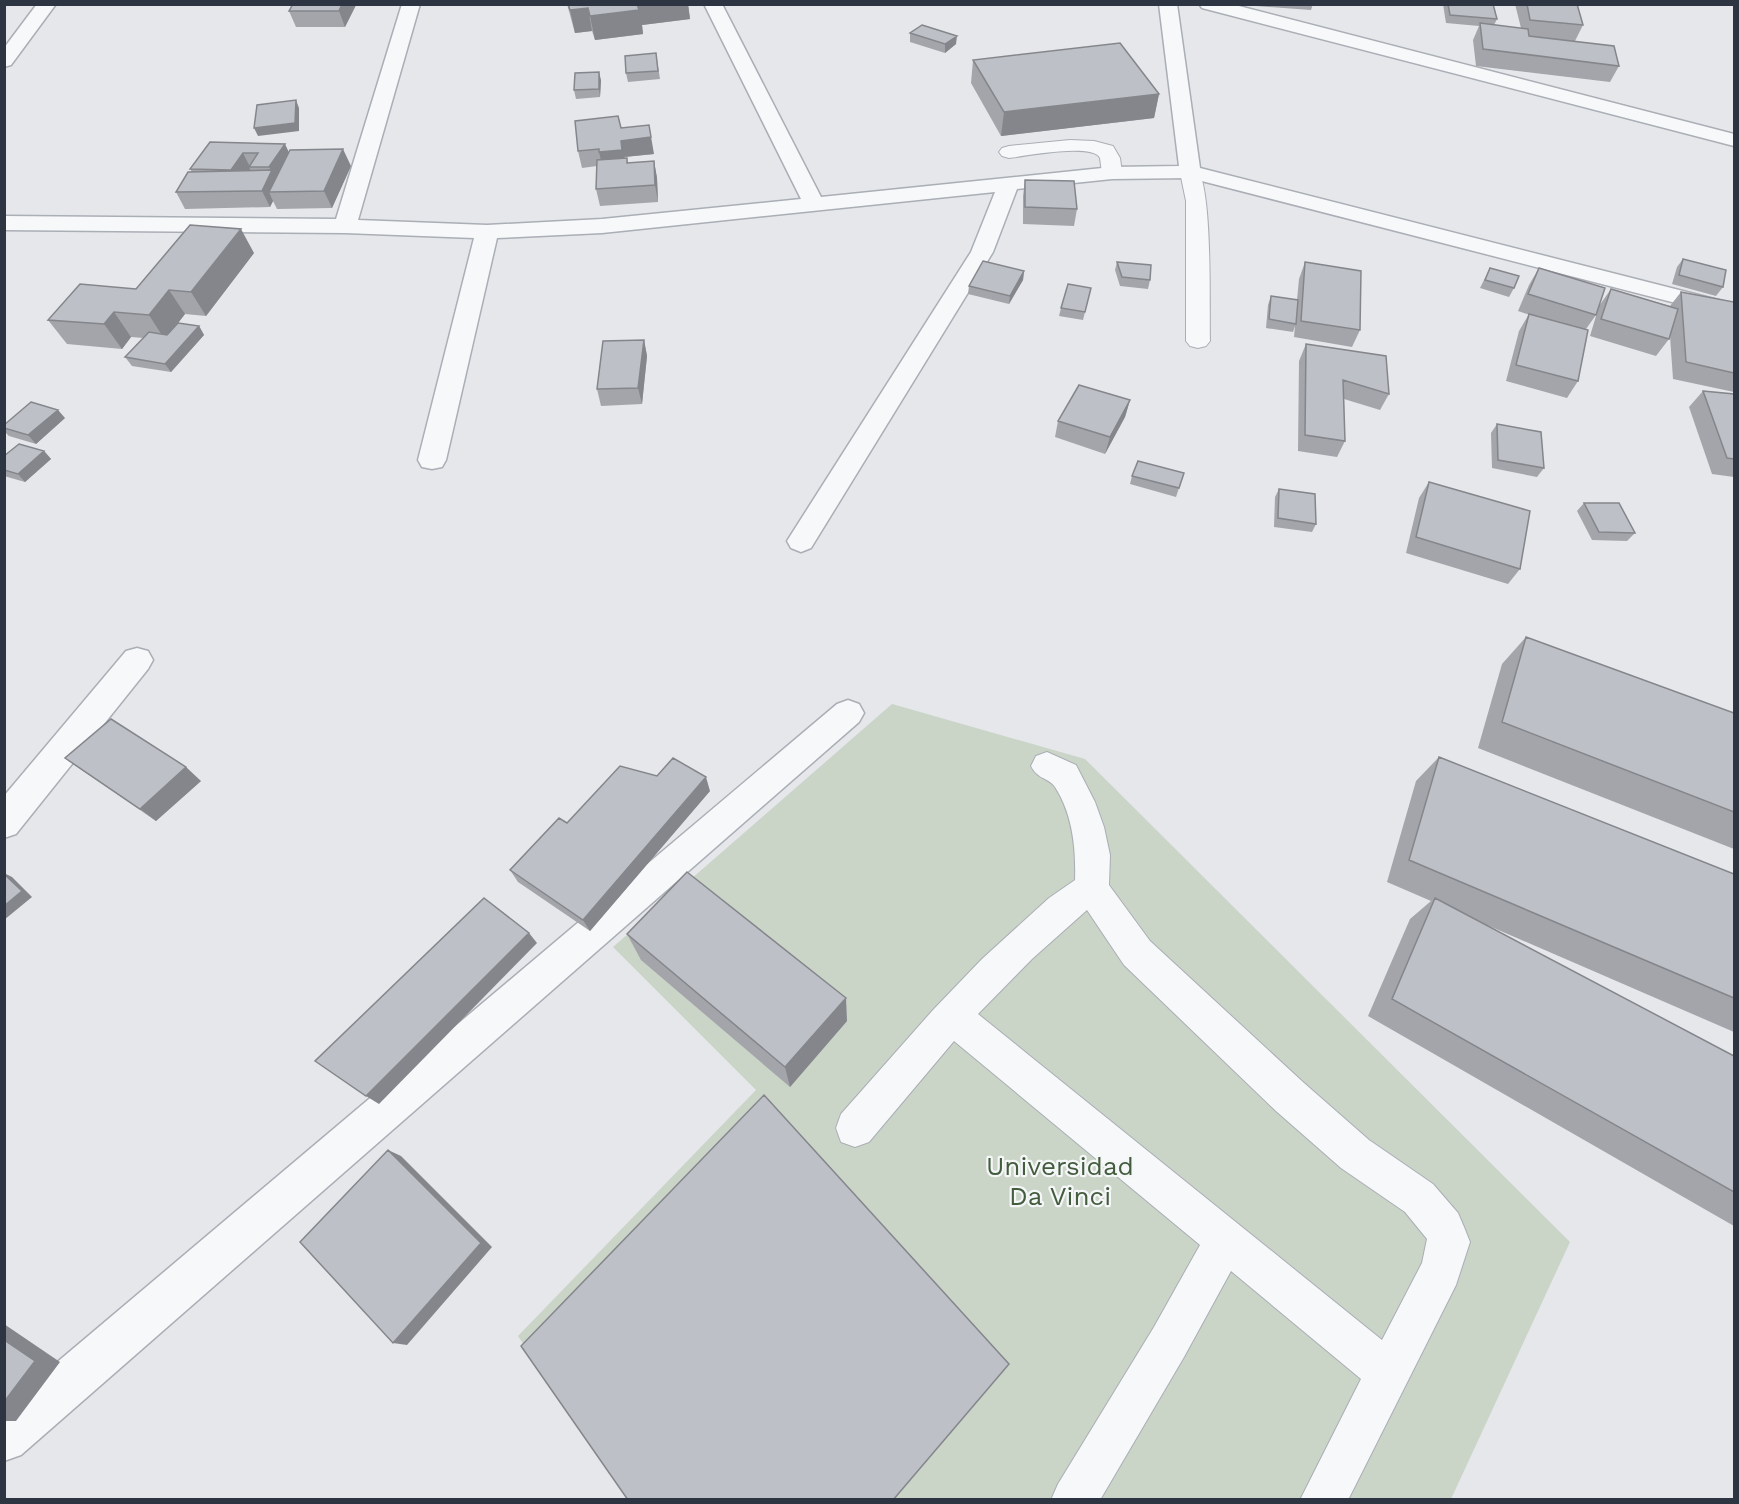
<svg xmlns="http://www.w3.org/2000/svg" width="1739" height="1504" viewBox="0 0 1739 1504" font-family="'Work Sans',sans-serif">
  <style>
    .green { fill: #cad4c7 }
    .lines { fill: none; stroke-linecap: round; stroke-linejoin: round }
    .service-casing { stroke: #aaaeb5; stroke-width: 2 }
    .minor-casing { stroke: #aaaeb5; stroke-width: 3 }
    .service { fill: #f7f8fa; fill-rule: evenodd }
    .minor { fill: #f7f8fa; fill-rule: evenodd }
    .wall { fill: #a3a5ab }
    .shaded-wall { fill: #84868b }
    .building { fill: #bdc0c7; stroke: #84868b; stroke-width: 1.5 }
    .labels { text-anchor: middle; stroke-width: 4.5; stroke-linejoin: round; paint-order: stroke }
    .near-park-label { font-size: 26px; fill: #425c3d; stroke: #f5f6f8 }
  </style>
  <rect width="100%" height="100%" fill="#e5e7eb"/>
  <path class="green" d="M892,704L1085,759L1570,1242L1451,1499H630L518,1336L756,1090L613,947Z"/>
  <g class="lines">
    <defs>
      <path id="service" d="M1070,140L1094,141L1113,146L1120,158L1122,173L1119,177H1105L1102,173L1100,158C1092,143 1026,156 1009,158L1002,156L999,152L1002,148L1009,146Z
        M1190,166L1197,168C1213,190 1209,308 1210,341L1206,346L1198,348L1190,346L1186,341V201L1180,172L1183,168Z
        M1047,752L1076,765L1095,802L1104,827L1110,855L1109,885L1150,941L1304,1083L1369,1140L1433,1184L1458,1213L1464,1227L1470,1242L1456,1285L1348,1500H1300L1361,1379L1231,1271L1184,1357L1100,1500H1051L1058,1484L1154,1327L1200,1245L954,1041L869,1142L855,1147L841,1142L836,1128L841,1114L933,1010L982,959L1049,898L1075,880C1076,849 1073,815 1055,787C1048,777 1038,780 1031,766L1036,756ZM1087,910L1124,965L1276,1111L1341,1168L1405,1212L1427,1239L1422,1263L1382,1340L978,1014L1032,959Z"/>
      <path id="minor" d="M37,4H56L11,65L4,67V48Z
        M402,4H420L358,220L487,225L602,219L801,199L704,4H722L821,197L1112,167L1179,166L1159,4H1177L1200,168L1734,304V318L1190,178L1112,179L1017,189L993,252L811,548L801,552L791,548L787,541L971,252L995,192L602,233L497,238L446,460L442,467L432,469L422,467L418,460L474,238L345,233L4,230V216L336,219Z
        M1199,4H1231L1734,134V146L1202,8Z
        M137,648L148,651L153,660L148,669L16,834L4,838V796L126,651Z
        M848,700L859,704L864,713L859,722L21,1455L4,1461V1407L837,704Z"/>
    </defs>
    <use href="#service" class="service-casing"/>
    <use href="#minor" class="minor-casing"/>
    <use href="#service" class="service"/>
    <use href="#minor" class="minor"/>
  </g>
  <path class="wall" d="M293,4H356V5L345,27H296L289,11Z
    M567,4H688L690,19L642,25L643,34L595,40L592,31L575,33Z
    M1256,4H1313L1311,10L1256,6Z
    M1443,4H1493L1497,19L1494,25L1521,28L1515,4H1577L1583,25L1575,41L1619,66L1610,82L1476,66L1473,40L1479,26L1446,23Z
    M910,33L956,44L945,53L910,42Z
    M656,53L660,79L628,82L626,73Z
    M973,60L1159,94L1154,118L1001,136L971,83Z
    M601,80L600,97L576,99L574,90Z
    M621,128L654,154L624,157L627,158L628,163L654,161L657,178L658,202L600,206L596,189L597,166L582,168L578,151Z
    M210,142L289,152L351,166L332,208L277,209L273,201L270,207L185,209L176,192L192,172L190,169Z
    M1025,180L1077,209L1074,226L1023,224V196Z
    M254,253L206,316L185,314L178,323L199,326L204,335L171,372L132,366L125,357L144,338L131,337L122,349L67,344L48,320L136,289Z
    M1683,259L1723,287L1716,296L1672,284L1677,267Z
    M1117,262L1150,280L1148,289L1120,286L1115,270Z
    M1305,262L1360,330L1352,347L1294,337L1295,326L1293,332L1266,328L1268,305L1271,296L1297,300L1299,279Z
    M1490,268L1514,288L1509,297L1480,288Z
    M1539,268L1596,315L1586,329L1578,381L1567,398L1506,381L1519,331L1529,314L1530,315L1518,311L1529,285Z
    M1024,271L1023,280L1009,304L968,294L969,286Z
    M1091,288L1083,320L1059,316L1061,308Z
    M1611,289L1670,306L1681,292L1734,302V392L1673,379L1670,336L1669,339L1656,356L1590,336L1599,306Z
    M644,340L647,356L642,404L601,406L597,389Z
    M1306,344L1389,394L1380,410L1344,399L1345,441L1337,457L1298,451L1299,361Z
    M1703,391L1734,394V477L1712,474L1689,407Z
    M1130,400L1125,417L1105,454L1055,437L1058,421Z
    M65,418L36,444L9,436L4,431V425Z
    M1497,424L1544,468L1537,477L1492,468L1491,433Z
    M44,451L51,459L25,482L4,476V456Z
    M1184,473L1176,497L1130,484L1132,476Z
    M1429,482L1520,569L1508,584L1406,553L1419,498Z
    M1279,489L1316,524L1312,532L1274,527L1275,497Z
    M1584,503L1635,533L1627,541L1592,540L1577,511Z
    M1526,637L1734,713V849L1478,748L1502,664Z
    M1439,757L1734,874V1032L1480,922L1734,1056V1226L1368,1016L1410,919L1431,901L1387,882L1416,781Z
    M65,758L201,781L156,821L83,771Z
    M710,791L590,931L518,882L510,870L567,823Z
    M627,934L847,1021L790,1087L641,960Z"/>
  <path class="shaded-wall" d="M342,4H356V5L345,27L339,11Z
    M637,4H688L690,19L642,25L643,34L595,40L590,16Z
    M588,8L592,31L575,33L570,10Z
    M957,36L956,44L945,53V44Z
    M599,72L601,80L600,97L599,89Z
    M1159,94L1154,118L1001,136L1004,112Z
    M296,100L299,108V131L258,136L254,128Z
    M649,125L654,154L624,157L626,167L603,169L599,152Z
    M285,144L293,161L269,192L273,201L270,207L262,191L271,171L269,167Z
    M343,149L351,166L332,208L324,191Z
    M243,153L250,167H249L251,171L240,186L231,170Z
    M654,161L657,178L658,202L655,185Z
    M241,229L254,253L206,316L191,292Z
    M1024,271L1023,280L1009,304L1010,296Z
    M169,290L185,314L165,340L149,315Z
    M114,312L131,337L122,349L104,324Z
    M199,326L204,335L171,372L165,364Z
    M644,340L647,356L642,404L638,388Z
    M1130,400L1125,417L1105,454L1110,437Z
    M58,410L65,418L36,444L28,435Z
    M44,451L51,459L25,482L18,474Z
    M186,767L201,781L156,821L140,809Z
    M706,777L710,791L590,931L583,920Z
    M4,873L12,877L32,897L4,920Z
    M529,933L537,943L379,1104L366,1096Z
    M846,998L847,1021L790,1087L785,1067Z
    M388,1150L401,1156L492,1247L407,1345L393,1343Z
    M4,1324L60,1362L16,1421H4Z"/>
  <path class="building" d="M293,4H342L339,11H289Z
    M568,4H637L639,10L590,16L588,8L570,10Z
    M1448,4H1493L1497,19L1450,15Z
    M1527,4H1577L1583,25L1530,20Z
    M1480,23L1528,29L1529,36L1614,46L1619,66L1483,49Z
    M922,25L957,36L945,44L910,33Z
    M1120,43L1159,94L1004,112L973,60Z
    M656,53L658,71L626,73L625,56Z
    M599,72V89L574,90L575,73Z
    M296,100L295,123L254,128L257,105Z
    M618,116L621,128L649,125L651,137L621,141L622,150L599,152V149L578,151L575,121Z
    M210,142L285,144L269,167H249L258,153H243L231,170L190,169Z
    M343,149L324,191L269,192L290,150Z
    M627,158V163L654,161L655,185L596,189L597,160Z
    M272,170L262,191L176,192L188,172Z
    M1025,180L1074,181L1077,209L1025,207Z
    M190,225L241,229L191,292L169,290L149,315L114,312L104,324L48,320L80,284L136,289Z
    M1683,259L1726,270L1723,287L1679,275Z
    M983,261L1024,271L1010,296L969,286Z
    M1117,262L1151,265L1150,280L1122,277Z
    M1305,262L1361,271L1360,330L1301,321Z
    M1490,268L1519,276L1514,288L1485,280Z
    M1539,268L1605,288L1596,315L1528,294Z
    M1068,284L1091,288L1085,312L1061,308Z
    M1611,289L1678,309L1669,339L1601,319Z
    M1681,292L1734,302V373L1686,362Z
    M1271,296L1298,300L1296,324L1269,319Z
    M1529,314L1588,330L1578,381L1516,365Z
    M178,323L199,326L165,364L125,357L149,332L167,335Z
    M644,340L638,388L597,389L603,341Z
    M1306,344L1386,356L1389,394L1343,380L1345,441L1305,435Z
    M1079,385L1130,400L1110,437L1058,421Z
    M1703,391L1734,394V459L1727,458Z
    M31,402L58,410L28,435L4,428V425Z
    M1497,424L1541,432L1544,468L1498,460Z
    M19,444L44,451L18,474L4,470V456Z
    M1138,461L1184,473L1179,488L1132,476Z
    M1429,482L1530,511L1520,569L1416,537Z
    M1279,489L1315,494L1316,524L1278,518Z
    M1584,503H1619L1635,533L1599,532Z
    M1526,637L1734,713V812L1502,722Z
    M111,719L186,767L140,809L65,758Z
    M1439,757L1734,874V998L1409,860Z
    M673,758L706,777L583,920L510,870L559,818L567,823L620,766L657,776Z
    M687,872L846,998L785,1067L627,934Z
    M4,874L22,891L4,906Z
    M484,898L529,933L366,1096L315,1061Z
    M1435,898L1734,1056V1192L1392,999Z
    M764,1095L1009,1364L893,1500H628L521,1346Z
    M388,1150L481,1243L393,1343L300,1242Z
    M4,1340L35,1361L4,1402Z"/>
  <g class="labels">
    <g class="near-park-label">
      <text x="1060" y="1175">Universidad<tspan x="1060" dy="30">Da Vinci</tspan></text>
    </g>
  </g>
  <rect width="1739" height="1504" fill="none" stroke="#2e3542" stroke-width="12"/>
</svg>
